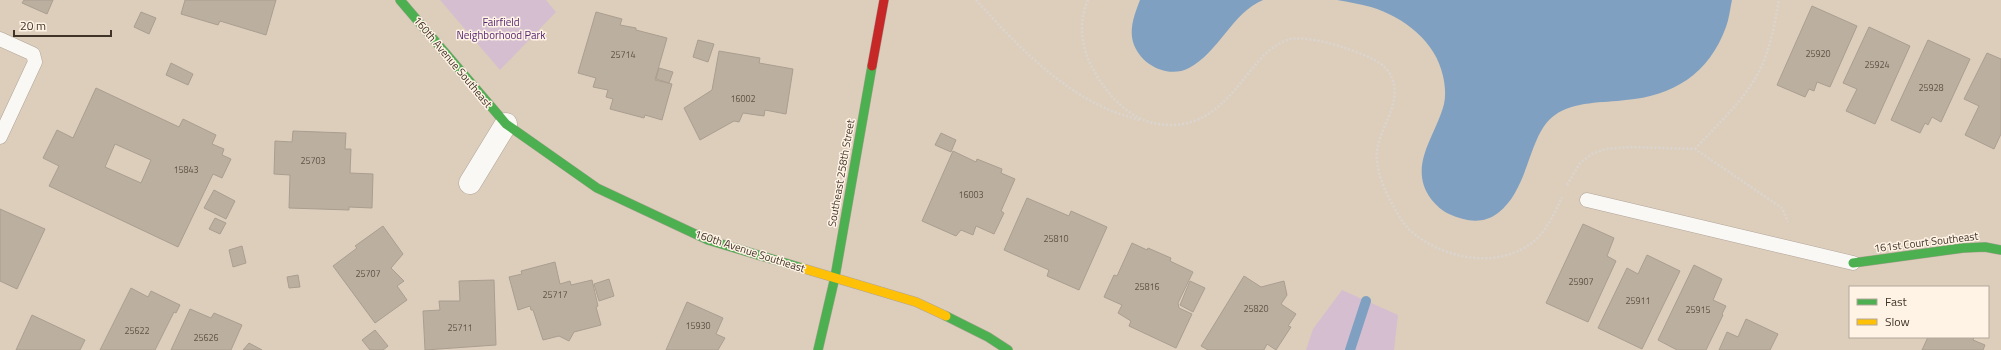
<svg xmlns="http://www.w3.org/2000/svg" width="2001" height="350" viewBox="0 0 2001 350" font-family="'Titillium Web',sans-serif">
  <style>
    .green { fill: #d4bed0 }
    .water { fill: #80a0c1 }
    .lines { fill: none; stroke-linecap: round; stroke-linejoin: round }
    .stream { stroke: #80a0c1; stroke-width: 10 }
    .building { fill: #bbafa0; stroke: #aa9e90; fill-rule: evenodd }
    .lane-casing { stroke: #b0a497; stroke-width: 15 }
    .street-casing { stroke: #b0a497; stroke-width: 23 }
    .fast-casing { stroke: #b0a497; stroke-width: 10 }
    .slow-casing { stroke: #b0a497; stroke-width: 10 }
    .jam-casing { stroke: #b0a497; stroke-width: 10 }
    .path { stroke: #dad5cf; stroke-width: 2.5; stroke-dasharray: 2 2; stroke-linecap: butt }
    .lane { stroke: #faf8f5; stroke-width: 14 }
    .street { stroke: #faf8f5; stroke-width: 22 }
    .fast { stroke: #4caf50; stroke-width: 9 }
    .slow { stroke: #ffc107; stroke-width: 9 }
    .jam { stroke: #c62828; stroke-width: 9 }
    .labels { text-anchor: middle; stroke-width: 3; stroke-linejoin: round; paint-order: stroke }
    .number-label { font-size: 9px; fill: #5e5345 }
    .park-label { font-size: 11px; fill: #582773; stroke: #fff3e6 }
    .street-label { font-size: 11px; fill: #3f3427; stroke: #fff3e6 }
  </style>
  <rect width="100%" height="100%" fill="#ddcebc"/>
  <path class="green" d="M440,0H546L556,12L500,70Z
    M1342,290L1398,315L1394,350H1306L1313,329Z"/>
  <path class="water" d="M1140,0H1263C1232,13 1219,52 1189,68C1168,79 1140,65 1133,42C1129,28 1135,13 1140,0Z
    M1337,0H1732C1730,9 1729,19 1726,27C1709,74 1673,96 1626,100C1603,103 1574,101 1555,115C1528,133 1530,189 1498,213C1484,224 1466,222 1449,214C1442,211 1436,205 1431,199C1407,166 1436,136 1444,104C1446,95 1445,85 1443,76C1436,42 1404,17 1371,7C1360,4 1349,2 1337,0Z"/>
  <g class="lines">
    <path class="stream" d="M1350,350L1366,301"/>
  </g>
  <path class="building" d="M24,0H53L47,14L22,3Z
    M185,0H276L266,35L220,21L218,25L181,14Z
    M1812,6L1857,26L1830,87L1817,82L1814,91L1809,89L1805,97L1777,85Z
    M141,12L156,18L149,34L134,27Z
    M596,12L622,19L620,25L636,28V30L667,38L655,80L672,84L662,120L645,115L644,118L610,109L613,99L606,97L608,90L593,87L596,78L578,73Z
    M1869,27L1910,46L1875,124L1846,111L1857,89L1843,83Z
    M698,40L714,44L708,62L693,57Z
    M1928,40L1970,59L1941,122L1932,117L1928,125L1925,123L1920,133L1891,120Z
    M719,51L760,58L759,63L793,69L786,114L765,110L764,116L743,113L739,122L734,121L700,140L684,108L712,90Z
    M1987,53L2001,59V134L1994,149L1965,135L1979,106L1964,99Z
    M171,63L193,74L188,85L166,75Z
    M659,68L673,72L669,83L656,79Z
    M96,88L179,127L183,119L216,135L212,144L224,149L222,155L231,159L222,178L213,174L178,247L49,186L59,166L43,158L57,130L73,138ZM115,144L151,160L141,183L105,167Z
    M293,131L346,133L345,149H351L350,173L373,174L372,208L349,207V210L289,208L290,175L274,174L275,141L292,142Z
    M941,133L956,140L951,152L935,145Z
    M953,151L976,162L977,159L1002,169L1001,173L1015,179L1001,211L1004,213L994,234L976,226L973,235L961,230L956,236L922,221Z
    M214,190L235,201L226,219L204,208Z
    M1027,198L1069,216L1071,211L1107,227L1079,290L1047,276L1049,270L1004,250Z
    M0,209L45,229L17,289L0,281Z
    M215,218L226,223L220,234L209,229Z
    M1583,224L1614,238L1607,256L1616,261L1588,322L1546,303Z
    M383,226L403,254L391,268L404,281L397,286L407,300L375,323L333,266L357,248L355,246Z
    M1132,243L1147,250L1148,248L1171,258L1170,261L1193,272L1178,303L1179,308L1192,314L1176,348L1129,326L1131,321L1118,313L1122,305L1104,297L1114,275L1117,276Z
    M242,246L246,263L233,267L229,250Z
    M1647,255L1680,271L1642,349L1598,328L1627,268L1638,274Z
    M555,262L560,284L570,281L571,285L592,280L598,306L596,307L601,325L574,332L569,341L559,336L543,340L533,310H531L530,306L518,310L509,277L522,274L521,271Z
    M1694,265L1722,279L1713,300L1726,306L1722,314L1723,315L1706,350H1677L1658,340Z
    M298,275L300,287L289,288L287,277Z
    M1244,276L1261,287L1284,281L1287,295L1281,304L1296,314L1288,326L1291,327L1276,350L1267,344L1264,350H1208L1201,346Z
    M609,279L614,296L599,301L594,284Z
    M494,280L496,345L425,350L423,311L440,310L439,301H460L459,281Z
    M1190,281L1205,288L1193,312L1180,305Z
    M131,288L148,297L151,291L180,305L176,313L174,312L155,350H100Z
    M687,302L723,318L716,334L725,338L718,350H666Z
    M190,309L211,318L214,313L242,325L231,350H171Z
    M32,315L85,340L80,350H16Z
    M1746,319L1778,334L1770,350H1719L1727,332L1738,337Z
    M375,330L388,346L383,350H370L362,340Z
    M1928,337H1974L1973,340L1985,345L1983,350H1922Z
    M249,343L262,350H243Z"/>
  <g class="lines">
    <defs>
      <path id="lane" d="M0,39L33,54L35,62L0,137
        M1587,200L1853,263"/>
      <path id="street" d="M470,183L506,124"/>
      <path id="fast" d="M400,0L506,124L597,188L708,240L802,268
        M1853,263L1963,248L1985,247L2001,250
        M946,316L988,337L1008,350
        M818,350L835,277L872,66"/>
      <path id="slow" d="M802,268L916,302L946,316"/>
      <path id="jam" d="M872,66L884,0"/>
    </defs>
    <use href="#lane" class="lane-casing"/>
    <use href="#street" class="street-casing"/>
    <use href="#fast" class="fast-casing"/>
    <use href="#slow" class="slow-casing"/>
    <use href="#jam" class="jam-casing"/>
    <path class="path" d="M976,0C1014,42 1054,85 1107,109C1117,114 1128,116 1139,120
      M1088,0C1078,22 1081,48 1093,69C1105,92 1127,117 1153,123C1201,133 1224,104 1251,70C1261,58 1271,46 1287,40C1300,35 1331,43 1345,48C1361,54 1384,60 1391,76C1405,105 1374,131 1377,160C1378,174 1383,186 1389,198C1394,207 1399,217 1405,225C1427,250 1471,264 1503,256C1537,248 1549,227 1562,197
      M1695,149C1715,127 1738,106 1753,82C1769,57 1774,28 1779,0
      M1567,185L1580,163L1592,154L1605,149L1631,147L1695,149L1782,208L1788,222"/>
    <use href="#lane" class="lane"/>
    <use href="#street" class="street"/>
    <use href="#fast" class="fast"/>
    <use href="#slow" class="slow"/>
    <use href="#jam" class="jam"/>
  </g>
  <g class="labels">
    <g class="number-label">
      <text x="1818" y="57">25920</text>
      <text x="623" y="58">25714</text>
      <text x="1877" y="68">25924</text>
      <text x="1931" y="91">25928</text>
      <text x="743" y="102">16002</text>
      <text x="313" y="164">25703</text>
      <text x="186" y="173">15843</text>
      <text x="971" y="198">16003</text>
      <text x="1056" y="242">25810</text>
      <text x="368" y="277">25707</text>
      <text x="1581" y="285">25907</text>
      <text x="1147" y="290">25816</text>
      <text x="555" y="298">25717</text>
      <text x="1638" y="304">25911</text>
      <text x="1256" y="312">25820</text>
      <text x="1698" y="313">25915</text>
      <text x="698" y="329">15930</text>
      <text x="460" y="331">25711</text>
      <text x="137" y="334">25622</text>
      <text x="206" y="341">25626</text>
    </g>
    <g class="park-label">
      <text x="501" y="26">Fairfield<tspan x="501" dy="13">Neighborhood Park</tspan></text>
    </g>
    <g class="street-label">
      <text transform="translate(453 62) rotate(50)" y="4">160th Avenue Southeast</text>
      <text transform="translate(841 173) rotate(-80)" y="4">Southeast 258th Street</text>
      <text transform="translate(1926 242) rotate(-7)" y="4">161st Court Southeast</text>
      <text transform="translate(750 251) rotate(18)" y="4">160th Avenue Southeast</text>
    </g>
  </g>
  <rect x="1849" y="286" width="140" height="52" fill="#fff3e6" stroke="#b2a79a"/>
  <rect x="1857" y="299" width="20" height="6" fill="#4caf50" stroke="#b2a79a"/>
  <text x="1885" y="306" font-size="12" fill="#3f3427">Fast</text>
  <rect x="1857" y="319" width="20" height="6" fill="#ffc107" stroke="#b2a79a"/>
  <text x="1885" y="326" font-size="12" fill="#3f3427">Slow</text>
  <path d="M14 30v6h97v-6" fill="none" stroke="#3f3427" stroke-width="2"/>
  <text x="20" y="30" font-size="12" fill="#3f3427" stroke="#fff3e6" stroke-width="3" paint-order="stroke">20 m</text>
</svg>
